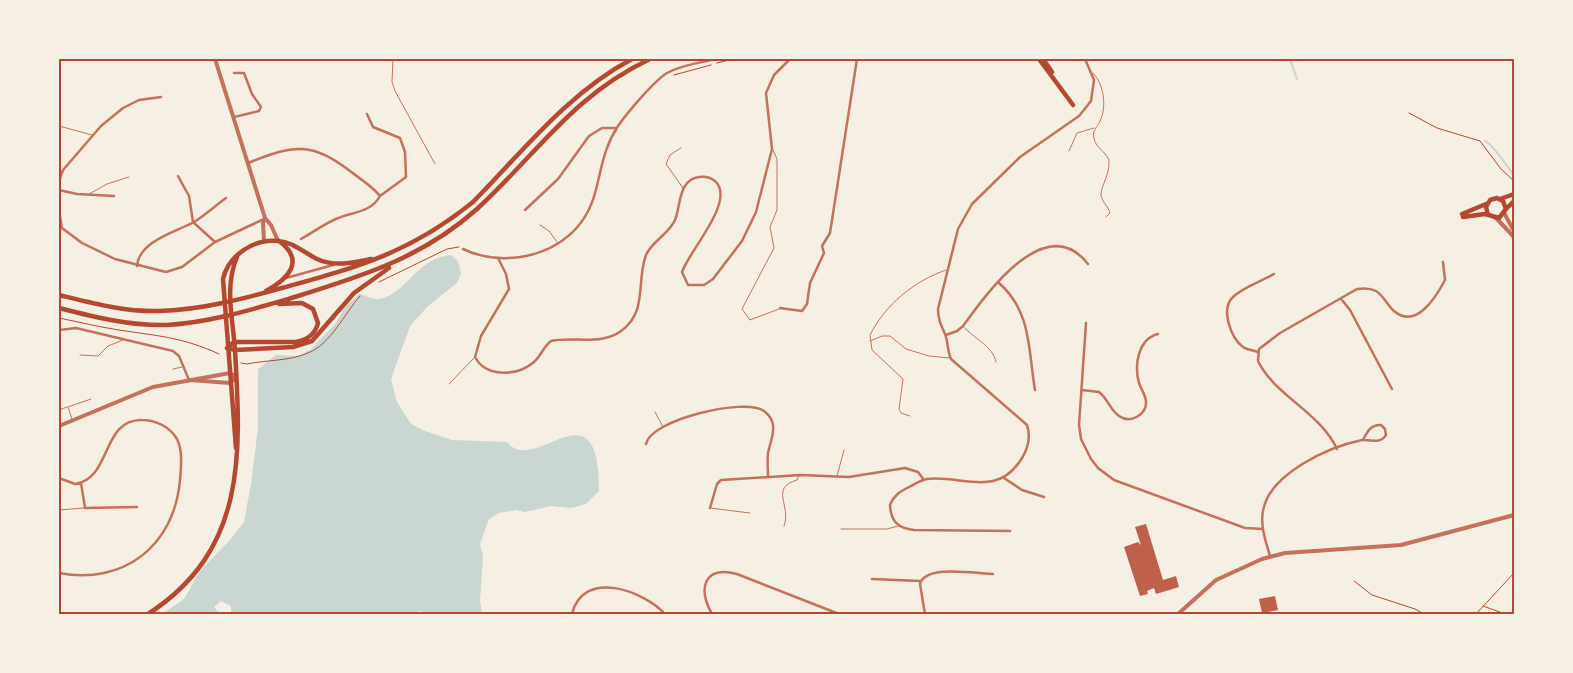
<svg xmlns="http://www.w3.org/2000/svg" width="1573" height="673" viewBox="0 0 1573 673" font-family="Jost,sans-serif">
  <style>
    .water { fill: #c9d6d2 }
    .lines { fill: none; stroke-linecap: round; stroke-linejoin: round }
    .stream { stroke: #c9d6d2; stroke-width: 2 }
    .building { fill: #bf614a }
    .path { stroke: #b5482f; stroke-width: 1 }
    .service { stroke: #c5725c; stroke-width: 1 }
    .minor { stroke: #c5725c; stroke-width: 2.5 }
    .tertiary { stroke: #c5725c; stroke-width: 4 }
    .primary { stroke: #b5482f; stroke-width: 4.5 }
    .trunk { stroke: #b5482f; stroke-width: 4.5 }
    .neatline { fill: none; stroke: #b5482f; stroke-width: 2 }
  </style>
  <rect width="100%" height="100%" fill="#f6efe4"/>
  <path class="water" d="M451,255L458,261L461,274L457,283L428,306L410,326L391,379L397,402L411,424L425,431L452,440L507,442C535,478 599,378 599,491L586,504L571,508L551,506L525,512L516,510L499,513L489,519L480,544L483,556L480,600L482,614H427L419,611L411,614H231V606L221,601L214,607L220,614H162L184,599L199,572L230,540L244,522L251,484L258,428V369L276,355L298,356L311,349L335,324L346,305L360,294C366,296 374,300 379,299C406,295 416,258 451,255Z"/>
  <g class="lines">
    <path class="stream" d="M1290,59L1297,79
      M1485,141C1495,146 1506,166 1514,175"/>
  </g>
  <path class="building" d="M1146,524L1163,580L1176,576L1179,587L1156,594L1154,588L1147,591L1148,594L1140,596L1124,547L1138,542L1141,545L1135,527Z
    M1275,596L1278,610L1262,613L1259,599Z"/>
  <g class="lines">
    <path class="path" d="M717,63L733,59
      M674,75L711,65
      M1409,113L1437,128L1480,141L1501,169L1514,181
      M379,282L447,249L459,247
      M59,318C79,322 99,327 119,330C158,336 182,337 219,354
      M241,363L247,364C266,360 290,361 308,353C331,344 344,314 360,296
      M1354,581L1372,595L1415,609L1424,614
      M1483,606L1505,614
      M1476,614L1514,573"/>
    <path class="service" d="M393,59L392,82L395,91L435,164
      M1093,73C1104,84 1107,107 1100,121C1097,128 1092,130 1094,138C1095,147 1105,151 1109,160C1110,175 1101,185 1101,195C1102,202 1108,206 1110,213L1106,217
      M59,126L92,135
      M681,148L670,155L666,164L683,188
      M773,150L777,159V210L770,227L774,248L742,309L750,320L779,309
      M1069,151L1077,133L1094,128
      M89,194L107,184L129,177
      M540,225L549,231L557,242
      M963,326C973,338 993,346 996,362
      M870,341L882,336H890L906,349L929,356L950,358
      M80,355L98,356L108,346L123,340
      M173,369L182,367
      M449,384L475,357
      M59,410L67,407
      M655,412L663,427
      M910,416L901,413L899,409L903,379L872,350L870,335C885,305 914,281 946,270
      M72,419L68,407L91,399
      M837,476L844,450
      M710,508L750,513
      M59,510L84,508
      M784,526C792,506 769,488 797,480L799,475
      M841,529H887L898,526"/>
    <path class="minor" d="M367,114L373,127L400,138L405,152L406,177L380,196
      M234,117L259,111L261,107L252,94L244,73H234
      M248,163C296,144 311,141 354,174C363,181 373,187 380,196C371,213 351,212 336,219C324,224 312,233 301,239
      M178,176L189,196L193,222L215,242
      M59,190L77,194L114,196
      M59,194L60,178L63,170L101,126L123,108L139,100L161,97
      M525,210L558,179L589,136L602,128H617
      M59,211L62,228L82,243L115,259L166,272L182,267L215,242L264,219
      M463,249C482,258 505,260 526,256C560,249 586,227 595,193C602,168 603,149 618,126C627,113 654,81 667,73C681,65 700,63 715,59
      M498,258L506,274L509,289L481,336L475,357C486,378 518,376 534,362C541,356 543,347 551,341C573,336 601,346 621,331C648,312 636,281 646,255C652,241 669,234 675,220C681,205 678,180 699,177C706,176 711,177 716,182C735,202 689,251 682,272L688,285H704L713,279L742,241L756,212L772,149L766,93L774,75L790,59
      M137,266C139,241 176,232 194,222C205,215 215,206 226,198
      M286,278L333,265
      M999,283C1032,312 1028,350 1035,390
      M1342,300L1350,310L1392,389
      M780,308L802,311L807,304L810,283L824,253L822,246L830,233L857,59
      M1086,323L1079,425L1081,439L1091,459L1098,468L1114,480L1245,528L1263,529
      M59,330L76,328L173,351L179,356L189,380
      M946,335L957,331L963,326C987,293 1046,210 1088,264
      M1258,352C1253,350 1247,350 1243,347C1231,338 1220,309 1233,297C1243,287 1262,281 1274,274
      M1082,390L1099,392C1108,399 1110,410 1119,416C1130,424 1147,415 1146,401C1145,394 1141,389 1139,383C1134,365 1138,339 1158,334
      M646,444C650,420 745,397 764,411C780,423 771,438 768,453C767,461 768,469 768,476
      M1337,449C1320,412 1275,396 1258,361L1259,349L1280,333L1357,289C1363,288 1370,288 1376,291C1383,295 1388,306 1394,311C1416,330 1436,297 1445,280L1443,262
      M59,478L75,484C112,479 101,419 142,420C156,420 170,427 177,439C183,451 181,467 180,480C174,547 123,585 59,573
      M1004,478L1022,490L1044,497
      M81,483L85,508L137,507
      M710,508L717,484L721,480L800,475L849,477L905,468L918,472L924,480
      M1010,531L914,530C898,528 891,522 890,505C894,495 901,491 909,487C915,484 921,480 927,479C963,475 997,499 1022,458C1028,448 1031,437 1027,425L951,359C947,350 948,341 945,334C941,325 938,319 938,309L958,229L972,204L1020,157L1079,116L1091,101L1094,80L1085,59
      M1270,556C1266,542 1260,526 1263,511C1269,474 1328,447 1362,440C1371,439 1379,445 1386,435L1385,429L1381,425C1371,424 1367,432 1363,440
      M872,579L920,581
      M1062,613L1065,614
      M572,614C583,568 644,591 665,614
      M712,614C698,589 703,565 737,574L839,614
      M925,614L920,584C925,564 978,574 993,574"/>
    <path class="tertiary" d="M215,59L265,218L271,225L278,241
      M1504,213L1514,231
      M1496,218L1514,237
      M264,241L263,223L265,218
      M59,426L153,387L230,373L236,377L230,383L189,380
      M1178,614L1216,580L1262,559L1285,553L1401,545L1514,515"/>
    <path class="primary" d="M1039,59L1073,105
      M1043,59L1052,72
      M1500,199L1514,194
      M1506,209L1514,201
      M1462,214L1486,204
      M1463,217L1485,214L1499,218L1506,209L1503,201L1497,198L1490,200L1486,207L1488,215
      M236,448L223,279C228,256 254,238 278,241
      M148,614C247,550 241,454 235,350C233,318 224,288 237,257"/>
    <path class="trunk" d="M278,241C293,242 303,252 317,259C334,267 353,263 371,259
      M266,291C288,279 306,261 279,241
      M59,295C92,303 125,312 159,311C201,310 242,299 282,288C358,267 410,253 473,202C523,151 568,93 632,59
      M59,308C94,317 130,326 167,325C206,323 247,311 285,300C356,278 420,260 477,209C538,153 572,96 650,59
      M227,348L235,350L293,347L312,341L354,293L389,268
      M227,348L234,342H295C307,340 315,335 318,323L313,309L302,303L279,304"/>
  </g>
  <rect width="1573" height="673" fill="none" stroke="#f6efe4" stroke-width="120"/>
  <rect x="60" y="60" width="1453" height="553" class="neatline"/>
</svg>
